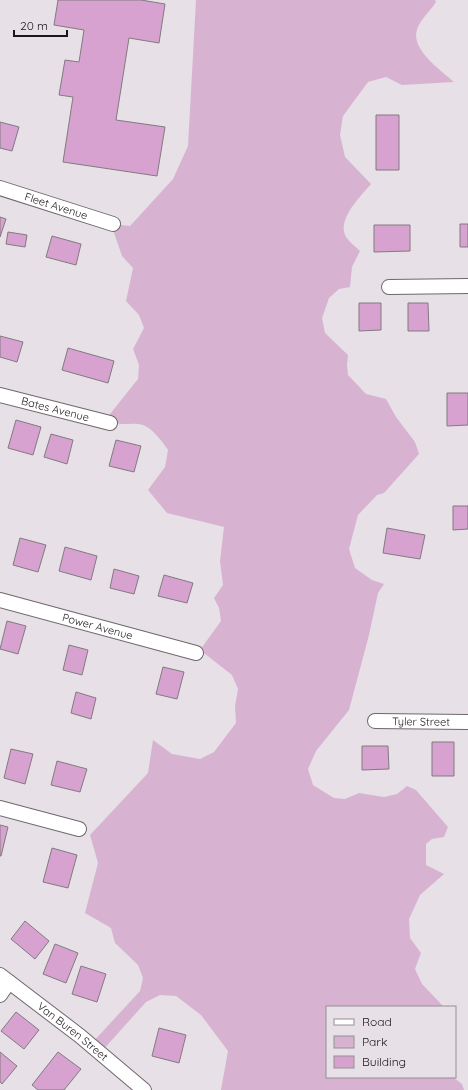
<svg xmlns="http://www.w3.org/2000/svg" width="468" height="1090" viewBox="0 0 468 1090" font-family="Quicksand,sans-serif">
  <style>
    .green { fill: #d7b3d1 }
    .building { fill: #d7a2cf; stroke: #817b80 }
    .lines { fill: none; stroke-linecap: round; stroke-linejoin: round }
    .street-casing { stroke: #6e686d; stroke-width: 16 }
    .street { stroke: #fff; stroke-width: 14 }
    .labels { text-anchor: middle; stroke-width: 3; stroke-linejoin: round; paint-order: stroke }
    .street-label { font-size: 11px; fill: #1a1719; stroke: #e7e0e6 }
  </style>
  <rect width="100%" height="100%" fill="#e7e0e6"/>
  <path class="green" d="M196,0H435L436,2C431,10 423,17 419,25C406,47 440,69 454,82L402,85L386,77L368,82L343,116L340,135L345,157L371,184C361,196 338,218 345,235C347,240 356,247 360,251L352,267L350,287L339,289L329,298L322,318L325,333L348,355L347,365L348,375L366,394L386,399L396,417L415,442L419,454L384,493L377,495L358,515L349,549L355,568L372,580L384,584L378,593L369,635L349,710L316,751L308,769L313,785L334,798L345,799L359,793L384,797L397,794L407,786L416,790L448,827L444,837L432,839L426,844V865L444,874L420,895L409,919L410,938L421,953L415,969L422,984L442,1005V1007H327V1077H453L462,1084L464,1090H221L228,1051L201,1015L176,996L160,995L146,1002L102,1051L92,1043L140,991L143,978L138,965L115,943L111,928L85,913L98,863L90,835L148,773L153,740L172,754L200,759L214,752L236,723L235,706L238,689L232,675L200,650L221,621L219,608L214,598L223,585L220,561L224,527L167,513L148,490L165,467L168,450C162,441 153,429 143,425C131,421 116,428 106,419L138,379L139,365L133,349L144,328L139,315L126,301L133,268L122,256L112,227L113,224L130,226L173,179L188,146Z"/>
  <path class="building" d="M58,0H141L165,4L159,43L129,38L116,120L165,127L157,176L63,162L73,97L59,95L65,60L79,62L84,30L54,25Z
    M376,115H399V170H376Z
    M0,122L19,127L12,151L0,148Z
    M0,217L6,219L0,237Z
    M460,224H468V247H460Z
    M374,225H410V251L374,252Z
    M8,232L27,235L25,247L6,244Z
    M52,236L81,244L76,265L46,257Z
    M359,303H381V330L359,331Z
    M408,303H428L429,331H408Z
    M0,336L23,342L17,362L0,357Z
    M68,348L114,361L108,383L62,370Z
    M447,393H468V425L447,426Z
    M16,420L41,427L33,455L8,448Z
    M51,434L73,440L67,464L44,457Z
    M116,440L141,446L134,472L109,466Z
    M453,506H468V529L453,530Z
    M387,528L425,535L420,559L383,553Z
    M20,538L46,545L38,572L13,565Z
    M65,547L97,556L91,580L59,571Z
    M114,569L139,576L134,594L110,588Z
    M164,575L193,583L187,603L158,596Z
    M7,621L26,626L18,654L0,649Z
    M69,645L88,650L82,675L63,670Z
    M163,667L184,672L177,699L156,694Z
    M76,692L96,698L91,719L71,713Z
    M432,742H454V776H432Z
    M362,746H388L389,769L362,770Z
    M11,749L33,754L25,784L4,778Z
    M57,761L87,769L80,792L51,785Z
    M0,825L8,827L1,856H0Z
    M52,848L77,855L68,888L43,882Z
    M25,921L49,941L35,959L11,939Z
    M55,944L78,953L66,983L43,974Z
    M81,966L106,974L97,1002L72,994Z
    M16,1012L39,1030L24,1049L1,1031Z
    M159,1028L186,1035L179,1063L152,1056Z
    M0,1052L17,1066L2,1084L0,1082Z
    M58,1052L81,1069L64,1090H38L32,1085Z"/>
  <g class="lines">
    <defs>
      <g id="street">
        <path id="s1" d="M0,188L113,224"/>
        <path d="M389,287L468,286"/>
        <path id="s2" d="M0,395L110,423"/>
        <path id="s3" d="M0,600L196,653"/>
        <path id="s4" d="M375,721L468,722"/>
        <path d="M0,808L79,829"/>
        <path id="s5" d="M0,975L80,1036L144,1090"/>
        <path d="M0,995L9,982"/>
      </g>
    </defs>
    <use href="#street" class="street-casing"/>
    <use href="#street" class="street"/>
  </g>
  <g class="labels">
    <g class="street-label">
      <text dy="4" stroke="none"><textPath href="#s1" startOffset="59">Fleet Avenue</textPath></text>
      <text dy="4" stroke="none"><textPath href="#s2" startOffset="57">Bates Avenue</textPath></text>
      <text dy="4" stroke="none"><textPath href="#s3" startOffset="101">Power Avenue</textPath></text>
      <text dy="4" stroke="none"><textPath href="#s4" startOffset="46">Tyler Street</textPath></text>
      <text dy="4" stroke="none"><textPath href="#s5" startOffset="92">Van Buren Street</textPath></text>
    </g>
  </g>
  <rect x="326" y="1006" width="130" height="72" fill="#e7e0e6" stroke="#959094"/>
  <rect x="334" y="1019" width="20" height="6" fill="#ffffff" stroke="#959094"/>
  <text x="362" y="1026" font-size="12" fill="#1a1719">Road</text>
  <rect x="334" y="1036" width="20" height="12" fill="#d7b3d1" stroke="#959094"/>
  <text x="362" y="1046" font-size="12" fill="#1a1719">Park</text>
  <rect x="334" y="1056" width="20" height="12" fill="#d7a2cf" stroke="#959094"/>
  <text x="362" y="1066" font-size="12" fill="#1a1719">Building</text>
  <path d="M14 30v6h53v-6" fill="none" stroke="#1a1719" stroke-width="2"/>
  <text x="20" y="30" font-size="12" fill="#1a1719" stroke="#e7e0e6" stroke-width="3" paint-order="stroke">20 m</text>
</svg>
